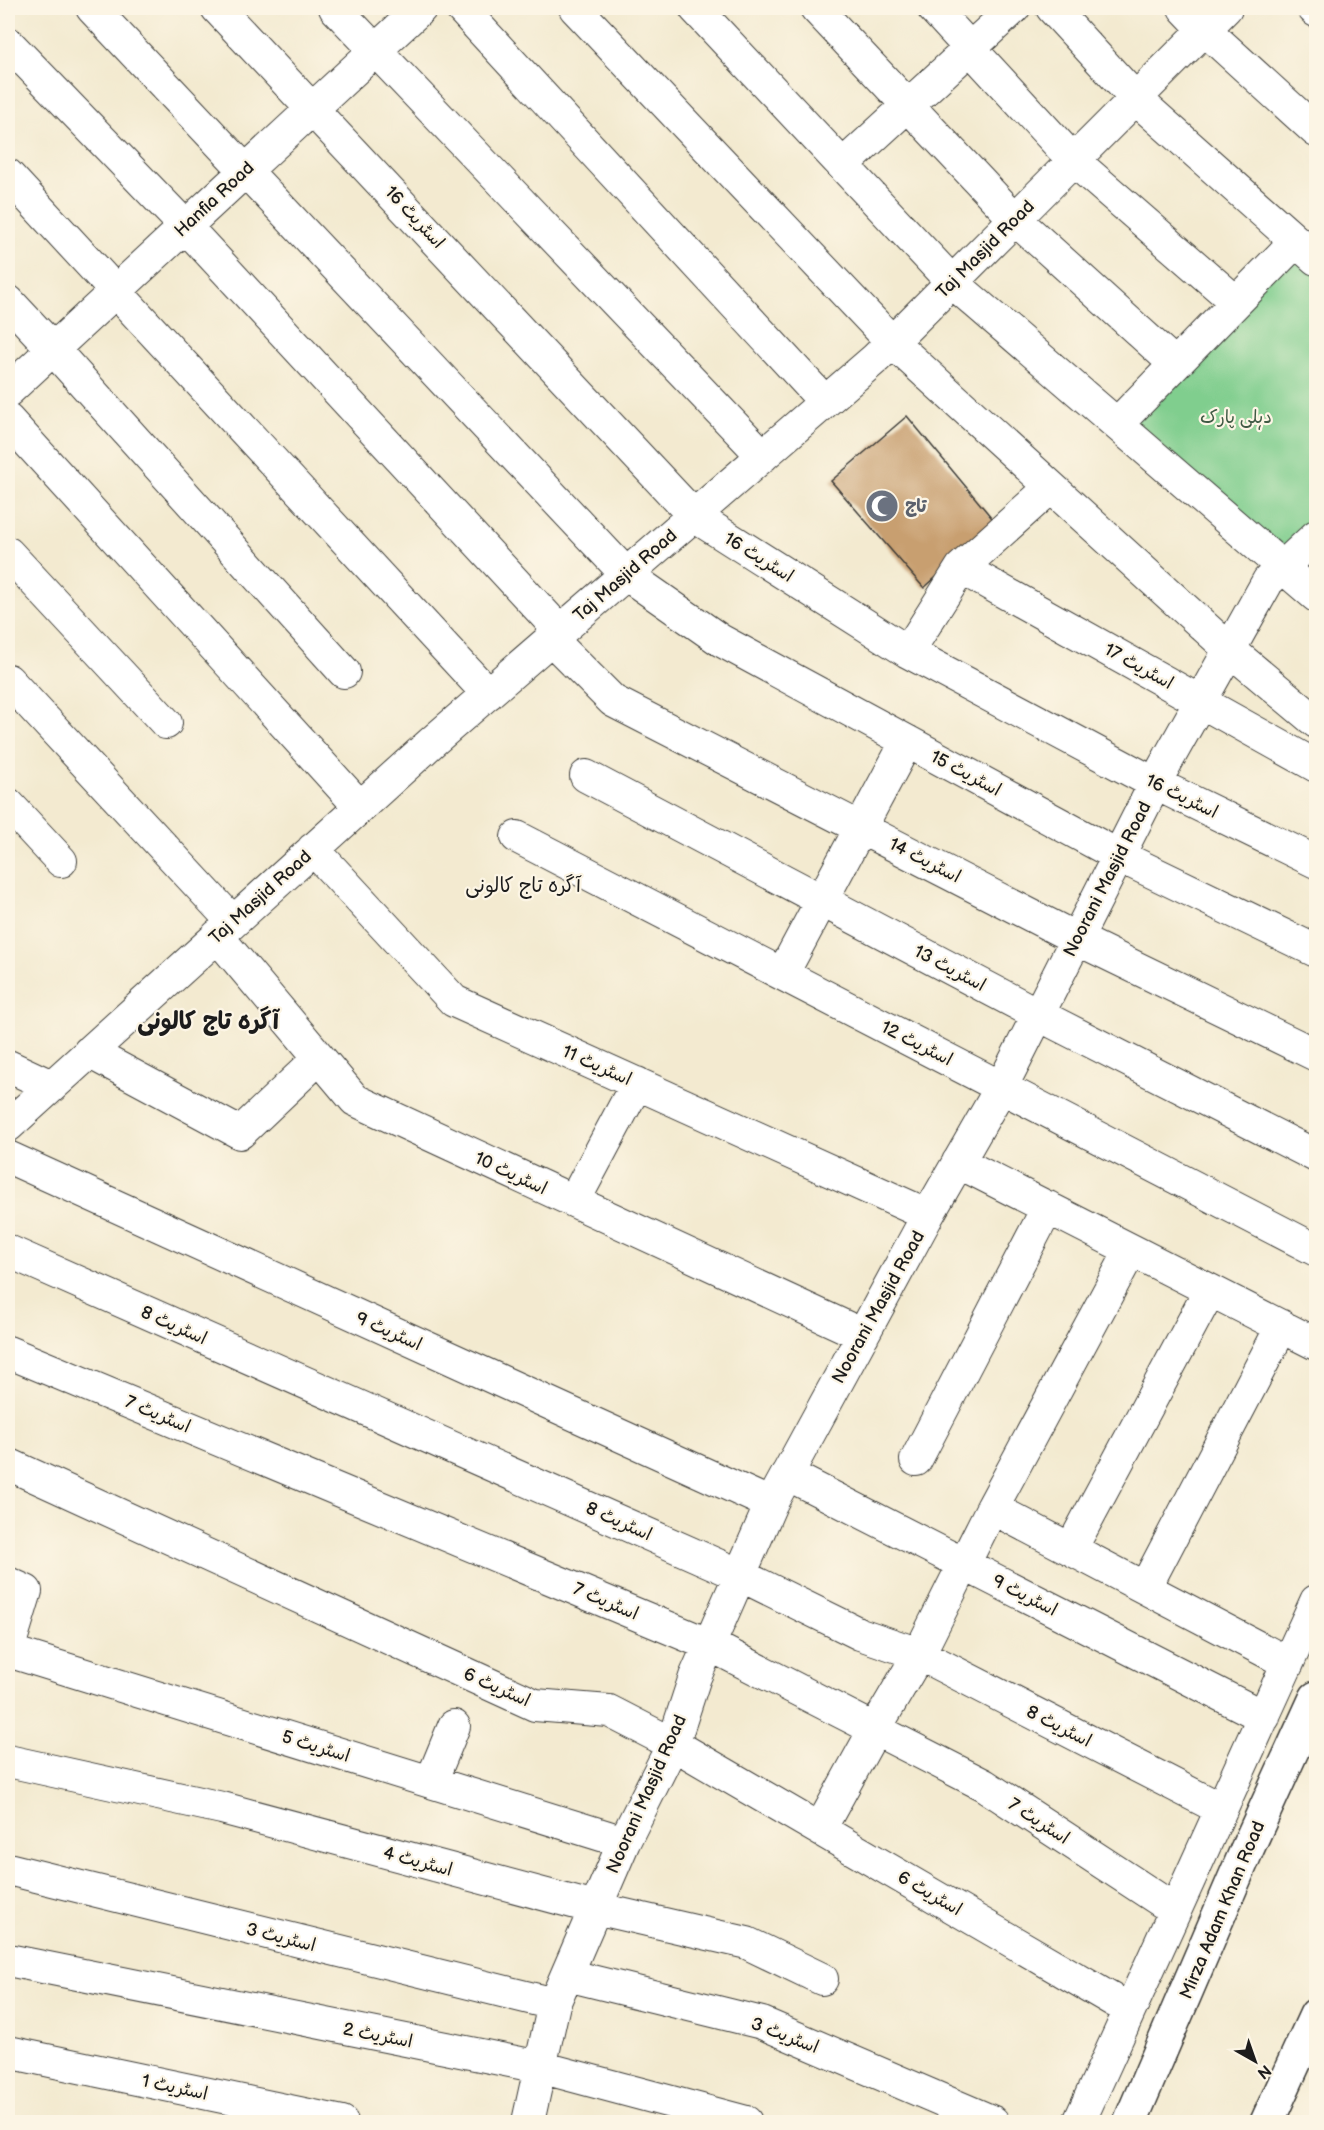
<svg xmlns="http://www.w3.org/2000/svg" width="1324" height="2130" viewBox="0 0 1324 2130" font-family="'Balsamiq Sans','Playpen Sans Arabic',sans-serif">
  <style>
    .green { fill: #80ce8e; stroke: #4e7555; stroke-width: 1.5 }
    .building { fill: #c89f70 }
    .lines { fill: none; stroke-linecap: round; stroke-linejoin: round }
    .minor-casing { stroke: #3c3b37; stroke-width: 34 }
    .secondary-casing { stroke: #3c3b37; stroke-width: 36 }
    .motorway-casing { stroke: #3c3b37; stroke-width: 36 }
    .minor { stroke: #fff; stroke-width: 32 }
    .secondary { stroke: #fff; stroke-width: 33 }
    .motorway { stroke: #fff; stroke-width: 33 }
    .labels { text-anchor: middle; stroke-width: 4.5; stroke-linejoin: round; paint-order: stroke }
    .street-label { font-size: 18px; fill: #1c1c1c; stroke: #fcf5e5 }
    .park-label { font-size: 18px; fill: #3f5a44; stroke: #fcf5e5 }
    .worship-label { font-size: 18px; font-weight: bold; fill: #5b616d; stroke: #fcf5e5; text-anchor: start }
    .neighbourhood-label { font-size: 20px; fill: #1c1c1c; stroke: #fcf5e5 }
    .district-label { font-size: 24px; font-weight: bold; fill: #1c1c1c; stroke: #fcf5e5 }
  </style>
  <rect width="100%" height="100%" fill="#fcf5e5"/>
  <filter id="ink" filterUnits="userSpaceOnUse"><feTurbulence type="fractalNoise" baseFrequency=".0167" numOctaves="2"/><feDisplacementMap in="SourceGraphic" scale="12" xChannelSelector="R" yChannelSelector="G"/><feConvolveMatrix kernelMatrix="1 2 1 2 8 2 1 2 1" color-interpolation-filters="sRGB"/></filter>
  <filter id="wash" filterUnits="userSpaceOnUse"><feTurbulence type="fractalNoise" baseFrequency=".008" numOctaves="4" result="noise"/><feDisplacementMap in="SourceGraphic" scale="24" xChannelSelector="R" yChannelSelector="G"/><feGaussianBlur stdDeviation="1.35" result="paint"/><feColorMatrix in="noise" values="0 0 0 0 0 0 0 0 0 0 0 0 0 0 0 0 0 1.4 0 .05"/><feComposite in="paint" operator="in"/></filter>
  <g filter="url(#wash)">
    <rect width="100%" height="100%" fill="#f3ead0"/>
    <path class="green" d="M1296,241L1316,259V536L1284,567L1119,421Z"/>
    <g id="blocks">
      <path class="building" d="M907,416L996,523L924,588L831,481Z"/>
    </g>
  </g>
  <g filter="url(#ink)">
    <use href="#blocks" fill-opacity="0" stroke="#3c3b37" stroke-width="1.5"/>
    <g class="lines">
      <defs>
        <path id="minor" d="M92,8L627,575L720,640L1119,856L1316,951
          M217,8L694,516L908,652L1156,784L1316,862
          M335,8L763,456
          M461,8L825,402
          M575,8L892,342L1230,650L1316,722
          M695,8L952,282L1316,596
          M816,8L1015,219L1175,364
          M933,8L1073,160L1236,302
          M1052,8L1135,98L1316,259
          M1184,8L1204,29L1316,131
          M1313,8L1316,11
          M8,43L185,226L560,631
          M843,165L1014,8
          M8,175L488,694
          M8,301L53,349L344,672
          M8,391L421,8
          M8,420L360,807
          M1117,424L1296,241
          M8,553L166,723
          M961,568L1316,766
          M551,639L613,701L1077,939L1316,1055
          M908,652L961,568L1051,487
          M8,680L233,922
          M586,776L1039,1015L1316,1156
          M8,804L61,861
          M517,837L1316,1250
          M313,849L454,1001L928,1215
          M217,936L355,1100L863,1335
          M783,973L907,741
          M89,1052L240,1133L319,1058
          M8,1066L51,1086
          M8,1126L432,742L876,358L1226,8
          M8,1157L771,1504
          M958,1162L1316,1344
          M574,1201L637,1083
          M1131,1250L992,1508L1288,1663
          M8,1251L740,1575L860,1634L919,1654L1221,1809
          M8,1352L710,1645L984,1785L1175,1910
          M916,1460L1048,1207
          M8,1464L535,1705L609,1711L673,1744L1130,2010
          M787,1474L1264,1717
          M1071,1549L1210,1290
          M8,1583L26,1591L8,1650
          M1145,1588L1282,1326
          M8,1651L624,1842
          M8,1761L222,1808L595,1908L747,1943L822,1979
          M431,1782L454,1726
          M820,1829L875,1729L919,1654L992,1508
          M8,1869L554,2004
          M8,1960L540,2067L746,2122
          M567,1975L762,2023L993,2122
          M8,2052L342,2122
          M528,2122L554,2004L624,1842L673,1744L695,1677L771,1504L928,1215L1002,1086L1162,770L1268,581L1316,536
          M1079,2122L1316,1601"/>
        <path id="secondary" d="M1130,2122L1248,1847L1316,1698"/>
        <path id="motorway" d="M1267,2122L1316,2015"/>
      </defs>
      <use href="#minor" class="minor-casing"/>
      <use href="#secondary" class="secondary-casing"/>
      <use href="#motorway" class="motorway-casing"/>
      <use href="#minor" class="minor"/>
      <use href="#secondary" class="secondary"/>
      <use href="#motorway" class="motorway"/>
    </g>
  </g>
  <defs>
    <symbol id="mosque-disc" viewBox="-11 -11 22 22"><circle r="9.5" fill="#6b7280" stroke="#fcf5e5"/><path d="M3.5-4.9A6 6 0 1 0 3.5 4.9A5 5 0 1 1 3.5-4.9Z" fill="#fff"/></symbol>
  </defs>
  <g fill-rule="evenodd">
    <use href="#mosque-disc" x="863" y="487" width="38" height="38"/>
  </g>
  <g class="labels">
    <g class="street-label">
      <text transform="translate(214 199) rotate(-43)" y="6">Hanfia Road</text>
      <text transform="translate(415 217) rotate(47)" y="6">اسٹریٹ 16</text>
      <text transform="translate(985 249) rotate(-45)" y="6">Taj Masjid Road</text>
      <text transform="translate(759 557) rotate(32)" y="6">اسٹریٹ 16</text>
      <text transform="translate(625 575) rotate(-41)" y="6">Taj Masjid Road</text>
      <text transform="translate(1139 666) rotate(29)" y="6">اسٹریٹ 17</text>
      <text transform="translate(966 773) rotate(28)" y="6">اسٹریٹ 15</text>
      <text transform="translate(1182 796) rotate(26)" y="6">اسٹریٹ 16</text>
      <text transform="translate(925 860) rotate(27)" y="6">اسٹریٹ 14</text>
      <text transform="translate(1107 879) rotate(-63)" y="6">Noorani Masjid Road</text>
      <text transform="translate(260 897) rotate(-42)" y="6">Taj Masjid Road</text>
      <text transform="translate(950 968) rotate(28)" y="6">اسٹریٹ 13</text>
      <text transform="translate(917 1043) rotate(27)" y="6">اسٹریٹ 12</text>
      <text transform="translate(597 1065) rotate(24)" y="6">اسٹریٹ 11</text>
      <text transform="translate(511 1173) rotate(25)" y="6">اسٹریٹ 10</text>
      <text transform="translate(878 1307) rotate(-61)" y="6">Noorani Masjid Road</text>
      <text transform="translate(174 1325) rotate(24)" y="6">اسٹریٹ 8</text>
      <text transform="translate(389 1331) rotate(24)" y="6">اسٹریٹ 9</text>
      <text transform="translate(158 1414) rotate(23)" y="6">اسٹریٹ 7</text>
      <text transform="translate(619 1521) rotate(24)" y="6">اسٹریٹ 8</text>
      <text transform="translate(1025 1595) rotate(27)" y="6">اسٹریٹ 9</text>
      <text transform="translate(606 1601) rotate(23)" y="6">اسٹریٹ 7</text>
      <text transform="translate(497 1687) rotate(24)" y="6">اسٹریٹ 6</text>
      <text transform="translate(1059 1726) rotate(27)" y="6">اسٹریٹ 8</text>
      <text transform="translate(316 1746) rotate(17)" y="6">اسٹریٹ 5</text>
      <text transform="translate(646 1794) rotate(-66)" y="6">Noorani Masjid Road</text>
      <text transform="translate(1039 1821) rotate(33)" y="6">اسٹریٹ 7</text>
      <text transform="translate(418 1861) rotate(15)" y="6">اسٹریٹ 4</text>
      <text transform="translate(930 1893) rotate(30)" y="6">اسٹریٹ 6</text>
      <text transform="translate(1222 1910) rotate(-67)" y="6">Mirza Adam Khan Road</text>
      <text transform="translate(281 1937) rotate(14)" y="6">اسٹریٹ 3</text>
      <text transform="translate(378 2035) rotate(11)" y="6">اسٹریٹ 2</text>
      <text transform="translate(785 2035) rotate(21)" y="6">اسٹریٹ 3</text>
      <text transform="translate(175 2087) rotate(12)" y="6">اسٹریٹ 1</text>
    </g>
    <g class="park-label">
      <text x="1236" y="423">دہلی پارک</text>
    </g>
    <g class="worship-label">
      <text x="905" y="512">تاج</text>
    </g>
    <g class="neighbourhood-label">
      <text x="523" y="892">آگرہ تاج کالونی</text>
    </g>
    <g class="district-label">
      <text x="208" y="1029">آگرہ تاج کالونی</text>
    </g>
  </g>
  <rect width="1324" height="2130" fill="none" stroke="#fcf5e5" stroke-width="30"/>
  <g transform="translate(1255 2061) rotate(140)" stroke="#fcf5e5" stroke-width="4.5" paint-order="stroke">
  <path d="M0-4.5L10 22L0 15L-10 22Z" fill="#1c1c1c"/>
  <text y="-9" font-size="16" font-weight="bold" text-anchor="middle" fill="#1c1c1c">N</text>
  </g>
</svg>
